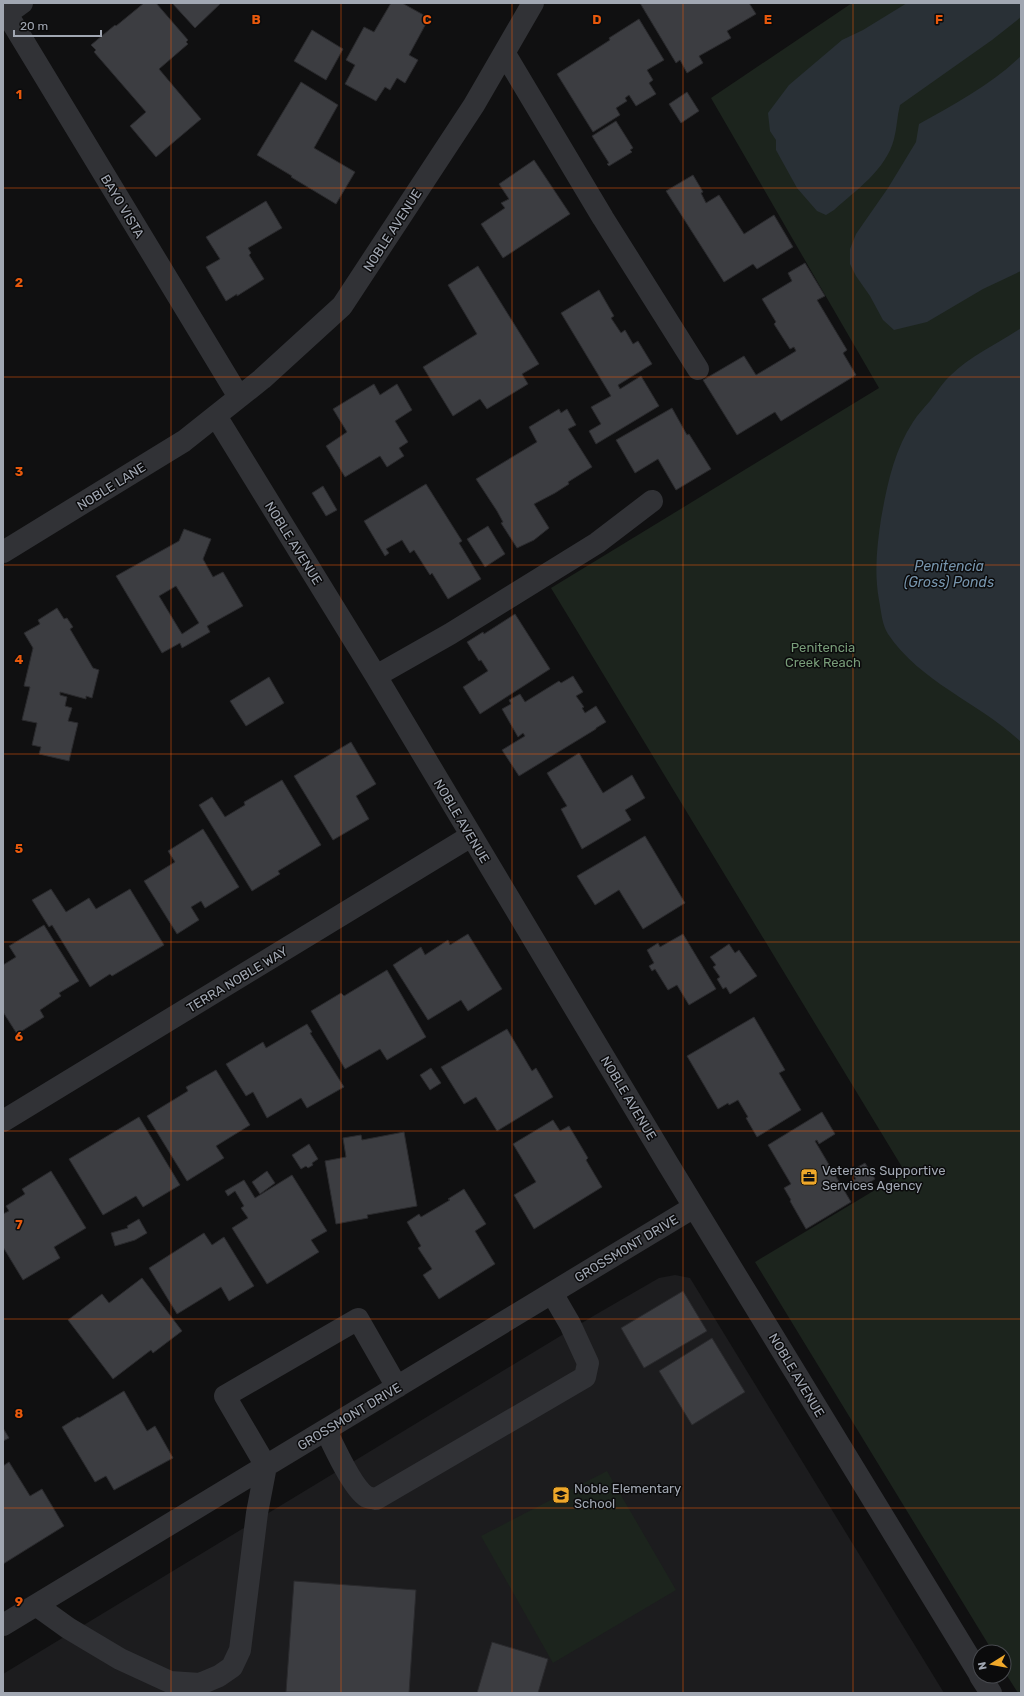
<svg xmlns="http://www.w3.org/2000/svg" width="1024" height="1696" viewBox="0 0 1024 1696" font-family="Rubik,sans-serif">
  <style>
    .built { fill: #1c1c1e }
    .green { fill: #1c241d }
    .water { fill: #293036 }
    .building { fill: #3c3d41; stroke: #2a2a2d; fill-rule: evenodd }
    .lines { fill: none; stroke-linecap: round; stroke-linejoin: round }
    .minor { stroke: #313236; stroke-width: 22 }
    .grid { fill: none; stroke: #e8590c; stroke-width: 1; stroke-opacity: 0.55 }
    .labels { text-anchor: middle; stroke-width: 3; stroke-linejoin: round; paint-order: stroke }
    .street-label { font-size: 13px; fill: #a1a7b2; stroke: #0b0b0c }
    .park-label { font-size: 13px; fill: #789d79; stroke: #0b0b0c }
    .poi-label { font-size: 13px; fill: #a1a7b2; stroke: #0b0b0c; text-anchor: start }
    .water-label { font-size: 14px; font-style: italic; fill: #7795ad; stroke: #0b0b0c }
    .grid-label { font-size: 13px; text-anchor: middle; font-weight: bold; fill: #e8590c; stroke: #0b0b0c; stroke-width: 3; stroke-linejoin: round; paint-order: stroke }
  </style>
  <rect width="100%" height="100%" fill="#101011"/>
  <path class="built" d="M675,1275L690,1278L944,1693H3V1674L595,1315L659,1278Z"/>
  <path class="green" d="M852,3H1021V1693H1018L1004,1671V1652H993L755,1262L905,1172L551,588L879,388L711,98Z
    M607,1471L676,1590L553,1663L481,1536Z"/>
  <path class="water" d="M907,3H1021V17L992,40L900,105C897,116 897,128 894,139C886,170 856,190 834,210L826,215L817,211L797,188L776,150V140L770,131L768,113L789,85L842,40L863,30Z
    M1021,56V271L983,289L927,322L894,330L883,320L870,296L856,276L850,264V249L856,234L888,188L916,142L919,124C955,104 991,85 1021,56Z
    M1021,328V742C980,703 921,683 888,634C882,625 881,610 879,600C874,572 877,546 881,519C887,485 894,451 913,422C918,414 924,408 930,401C937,392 943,382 951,375C970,356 999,343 1021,328Z"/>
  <path class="building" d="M144,3H156L188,40L186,42L188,44L159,69L201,119L156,157L130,126L146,112L94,52L96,50L91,45L115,25L116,26Z
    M172,3H221L195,28Z
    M391,3H402L429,18L409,55L418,60L405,83L397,78L390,90L385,87L376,101L345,84L355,65L346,60L364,27L374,32Z
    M640,3H749L756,14L727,31L731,38L699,56L703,63L687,73L680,60L676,63Z
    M639,19L664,60L647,70L653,80L649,83L656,94L636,106L629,95L625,98L627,101L616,108L620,115L593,132L557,74L610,40L609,38Z
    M312,30L343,49L326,80L294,61Z
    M301,82L338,105L314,148L355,172L336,204L291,177L292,176L257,155Z
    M687,92L699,111L681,123L669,104Z
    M616,121L633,148L630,150L632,152L609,166L607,164L609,163L592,136Z
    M534,160L570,214L503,258L481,224L505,208L501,203L509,199L499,184Z
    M693,175L703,192L701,193L706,203L719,195L744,234L774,215L793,247L757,269L753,264L724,282L666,191Z
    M266,201L282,228L248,248L251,253L249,255L264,279L237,296V294L226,301L206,267L220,259L206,237Z
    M805,263L825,296L817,300L847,350L843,353L856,375L781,421L775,412L737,435L703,380L744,356L756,375L796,351L794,347L790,349L774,324L776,322L762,299L792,281L788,273Z
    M478,266L539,364L522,374L528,384L487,409L480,399L453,416L423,367L477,334L448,285Z
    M599,290L614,316L611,318L621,333L625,330L633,344L638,341L652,364L618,385L620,389L641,376L659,406L596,444L589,431L601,424L591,407L611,396L561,313Z
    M374,384L380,395L397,384L412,410L395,421L408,442L399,448L404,456L387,467L380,456L345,477L326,446L347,432L333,409Z
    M672,408L687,435L689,434L711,469L676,490L658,459L635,473L616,440Z
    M559,409L561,413L567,409L576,425L568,429L592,467L568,482L569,484L555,493L534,504L549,528L534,540L517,548L501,523L503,522L497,511L476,479L537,442L529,427Z
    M426,484L462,541L459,543L481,579L448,599L432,573L430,575L414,550L410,553L402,540L386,549L389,553L385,556L364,521Z
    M323,486L337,510L326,516L312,493Z
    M488,526L505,554L485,567L467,539Z
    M184,529L211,539L203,559L213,577L223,572L243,606L207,626L210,632L182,648L180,643L162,653L116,576L179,541ZM176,586L199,623L182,634L159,596Z
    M57,608L64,619L67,618L73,627L70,629L93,668L99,670L92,698L86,696V699L60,692V695L67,697L65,706L72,708L68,721L78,723L69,761L39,754L41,747L32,745L37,723L22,720L30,687L24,686L33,648L24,633L40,624L38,620Z
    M515,614L550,669L480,714L463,687L488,671L481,660L479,661L467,642L483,632L484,634Z
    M573,676L583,692L576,696L584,707L582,708L585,713L596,706L606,722L596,728V729L519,776L502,750L525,736L523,733L518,737L502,709L511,704L509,700L520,694L525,702L559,681L561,683Z
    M269,677L284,703L246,726L230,701Z
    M351,742L376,784L356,796L369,819L333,840L294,776Z
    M579,753L603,793L632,775L645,798L625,810L631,820L582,849L561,809L567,806L547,773Z
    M282,780L321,845L278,871L280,874L252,891L199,805L212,797L225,817L245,805L244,802Z
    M203,829L239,887L205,908L201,901L191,907L199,920L177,934L144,881L175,862L168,851Z
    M645,836L685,903L643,929L619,890L595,905L577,876Z
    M51,889L66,912L89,898L96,909L130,889L164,945L112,976L110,974L90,987L52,925L49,927L32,900Z
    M44,925L79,981L59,993L61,996L40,1010L44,1017L17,1034L3,1012V965L16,957L9,946Z
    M468,934L502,989L468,1011L461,1000L428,1020L393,965L421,947L425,955L448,940L450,945Z
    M683,934L716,989L689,1005L677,985L668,990L655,969L652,971L649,966L654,963L647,950L658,943L660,947Z
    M729,944L735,953L739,950L757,976L730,994L726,987L723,989L717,979L720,977L713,967L716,965L710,957Z
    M387,970L426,1037L387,1060L380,1049L345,1069L311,1011L341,993L344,996Z
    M754,1017L785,1070L779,1073L801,1110L757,1137L746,1118L748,1117L738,1100L729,1105L728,1103L718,1109L687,1056Z
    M307,1024L312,1032L310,1033L344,1087L307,1108L301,1098L267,1118L253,1092L246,1096L226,1064L263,1042L266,1048Z
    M507,1029L532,1071L536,1068L553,1097L497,1131L476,1097L464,1104L441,1067Z
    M431,1068L441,1083L430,1090L420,1075Z
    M216,1070L250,1125L216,1146L224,1158L187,1181L147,1116L188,1091L186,1087Z
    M822,1112L835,1134L819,1144L817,1140L815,1141L851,1202L806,1229L790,1201L791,1200L784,1188L791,1184L768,1145Z
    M139,1117L180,1185L143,1207L136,1196L103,1215L69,1159Z
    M553,1120L560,1131L569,1126L588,1158L586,1160L602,1187L534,1229L514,1195L536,1182L513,1144Z
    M404,1132L417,1206L367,1215L368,1218L336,1224L325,1161L346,1157L343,1138L361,1135L362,1140Z
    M309,1144L318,1159L312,1163L313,1165L308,1168L306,1166L301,1169L292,1155Z
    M865,1163L875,1179L858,1190L853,1180L856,1179L851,1171Z
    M51,1171L86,1228L54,1247L60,1258L23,1280L3,1247V1214L9,1211L6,1206L25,1194L22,1189Z
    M267,1171L275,1183L260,1194L252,1182Z
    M292,1175L327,1231L311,1240L319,1252L267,1284L232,1228L248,1218L241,1208L244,1206L235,1191L228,1196L225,1191L244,1180L255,1198Z
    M464,1189L486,1224L475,1231L495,1264L439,1299L423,1275L432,1269L418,1248L421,1246L407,1222L419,1214L421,1217L450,1200L448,1199Z
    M139,1219L147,1233L135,1240L115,1246L111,1233L128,1228L127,1226Z
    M204,1233L212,1245L224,1237L254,1286L229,1301L221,1287L177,1314L149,1268Z
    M142,1278L182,1331L153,1353L151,1350L113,1379L68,1320L102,1294L109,1303Z
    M683,1291L707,1331L644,1368L621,1328Z
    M712,1338L745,1392L692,1425L659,1371Z
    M124,1391L147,1431L155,1426L173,1458L114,1490L106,1476L95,1482L62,1427L78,1417L79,1418Z
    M3,1428L9,1438L3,1441Z
    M9,1462L30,1496L42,1489L64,1526L3,1564V1466Z
    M294,1581L416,1590L409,1693L286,1692Z
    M492,1642L548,1659L538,1693H477Z"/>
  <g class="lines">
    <path class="minor" d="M22,3L7,14L239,397
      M505,54L603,218L698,369
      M216,416L376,676L668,1164L980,1675
      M3,552L184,441L262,379L342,306L474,105L533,3
      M376,676L450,634L597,543L652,501
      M3,1121L471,836
      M326,1430C333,1445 353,1489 367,1497C369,1498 373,1498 376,1499L585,1377L588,1363L570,1324L552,1293
      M36,1605L68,1628L120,1659L170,1682L200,1684L219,1676L232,1667L240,1650L257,1513L266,1466L225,1396L358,1319L397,1387
      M3,1625L694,1207
      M980,1676L991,1693"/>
  </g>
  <path class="grid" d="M171,3V1693M341,3V1693M512,3V1693M683,3V1693M853,3V1693M3,188H1021M3,377H1021M3,565H1021M3,754H1021M3,942H1021M3,1131H1021M3,1319H1021M3,1508H1021"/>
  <defs>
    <symbol id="office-square" viewBox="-11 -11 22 22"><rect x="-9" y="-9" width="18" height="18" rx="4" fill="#efa82a" stroke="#0b0b0c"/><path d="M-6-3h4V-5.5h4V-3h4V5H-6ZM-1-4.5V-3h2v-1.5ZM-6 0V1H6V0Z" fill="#111"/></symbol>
    <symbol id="school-square" viewBox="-11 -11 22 22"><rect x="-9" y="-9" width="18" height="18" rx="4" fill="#efa82a" stroke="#0b0b0c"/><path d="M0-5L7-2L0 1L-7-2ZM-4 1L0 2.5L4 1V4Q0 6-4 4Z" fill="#111"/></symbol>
  </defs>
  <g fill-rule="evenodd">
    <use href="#office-square" x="799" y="1167" width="20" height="20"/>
    <use href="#school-square" x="551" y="1485" width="20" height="20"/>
  </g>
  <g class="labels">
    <g class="street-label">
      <text transform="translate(123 206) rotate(59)" y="5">BAYO VISTA</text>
      <text transform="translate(392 230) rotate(-57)" y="5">NOBLE AVENUE</text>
      <text transform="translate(111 486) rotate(-32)" y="5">NOBLE LANE</text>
      <text transform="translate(294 543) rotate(58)" y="5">NOBLE AVENUE</text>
      <text transform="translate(462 821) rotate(59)" y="5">NOBLE AVENUE</text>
      <text transform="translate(237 979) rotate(-31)" y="5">TERRA NOBLE WAY</text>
      <text transform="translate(629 1098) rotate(59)" y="5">NOBLE AVENUE</text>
      <text transform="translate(626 1248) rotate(-31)" y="5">GROSSMONT DRIVE</text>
      <text transform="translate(797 1375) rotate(59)" y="5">NOBLE AVENUE</text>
      <text transform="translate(349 1416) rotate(-31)" y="5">GROSSMONT DRIVE</text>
    </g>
    <g class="park-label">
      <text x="823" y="652">Penitencia<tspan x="823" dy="15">Creek Reach</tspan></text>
    </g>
    <g class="poi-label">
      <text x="822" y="1175">Veterans Supportive<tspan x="822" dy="15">Services Agency</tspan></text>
      <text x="574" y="1493">Noble Elementary<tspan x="574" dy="15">School</tspan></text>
    </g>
    <g class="water-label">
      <text x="949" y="571">Penitencia<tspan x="949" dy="16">(Gross) Ponds</tspan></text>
    </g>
  </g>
  <g class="grid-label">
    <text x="256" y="24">B</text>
    <text x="427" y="24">C</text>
    <text x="597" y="24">D</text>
    <text x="768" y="24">E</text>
    <text x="939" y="24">F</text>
    <text x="19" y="99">1</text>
    <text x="19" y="287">2</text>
    <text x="19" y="476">3</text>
    <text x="19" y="664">4</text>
    <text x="19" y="853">5</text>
    <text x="19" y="1041">6</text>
    <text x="19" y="1229">7</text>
    <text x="19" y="1418">8</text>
    <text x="19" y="1606">9</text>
  </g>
  <rect width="1024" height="1696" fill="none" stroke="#a1a7b2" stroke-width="8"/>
  <g transform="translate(992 1664) rotate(259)"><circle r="19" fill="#0b0b0c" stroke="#47494e"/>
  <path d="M0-3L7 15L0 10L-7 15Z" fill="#efa82a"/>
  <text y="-6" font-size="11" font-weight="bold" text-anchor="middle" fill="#a1a7b2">N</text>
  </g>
  <path d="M14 30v6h87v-6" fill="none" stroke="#a1a7b2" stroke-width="2"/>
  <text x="20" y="30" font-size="12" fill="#a1a7b2" stroke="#0b0b0c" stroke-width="3" paint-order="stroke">20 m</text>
</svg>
